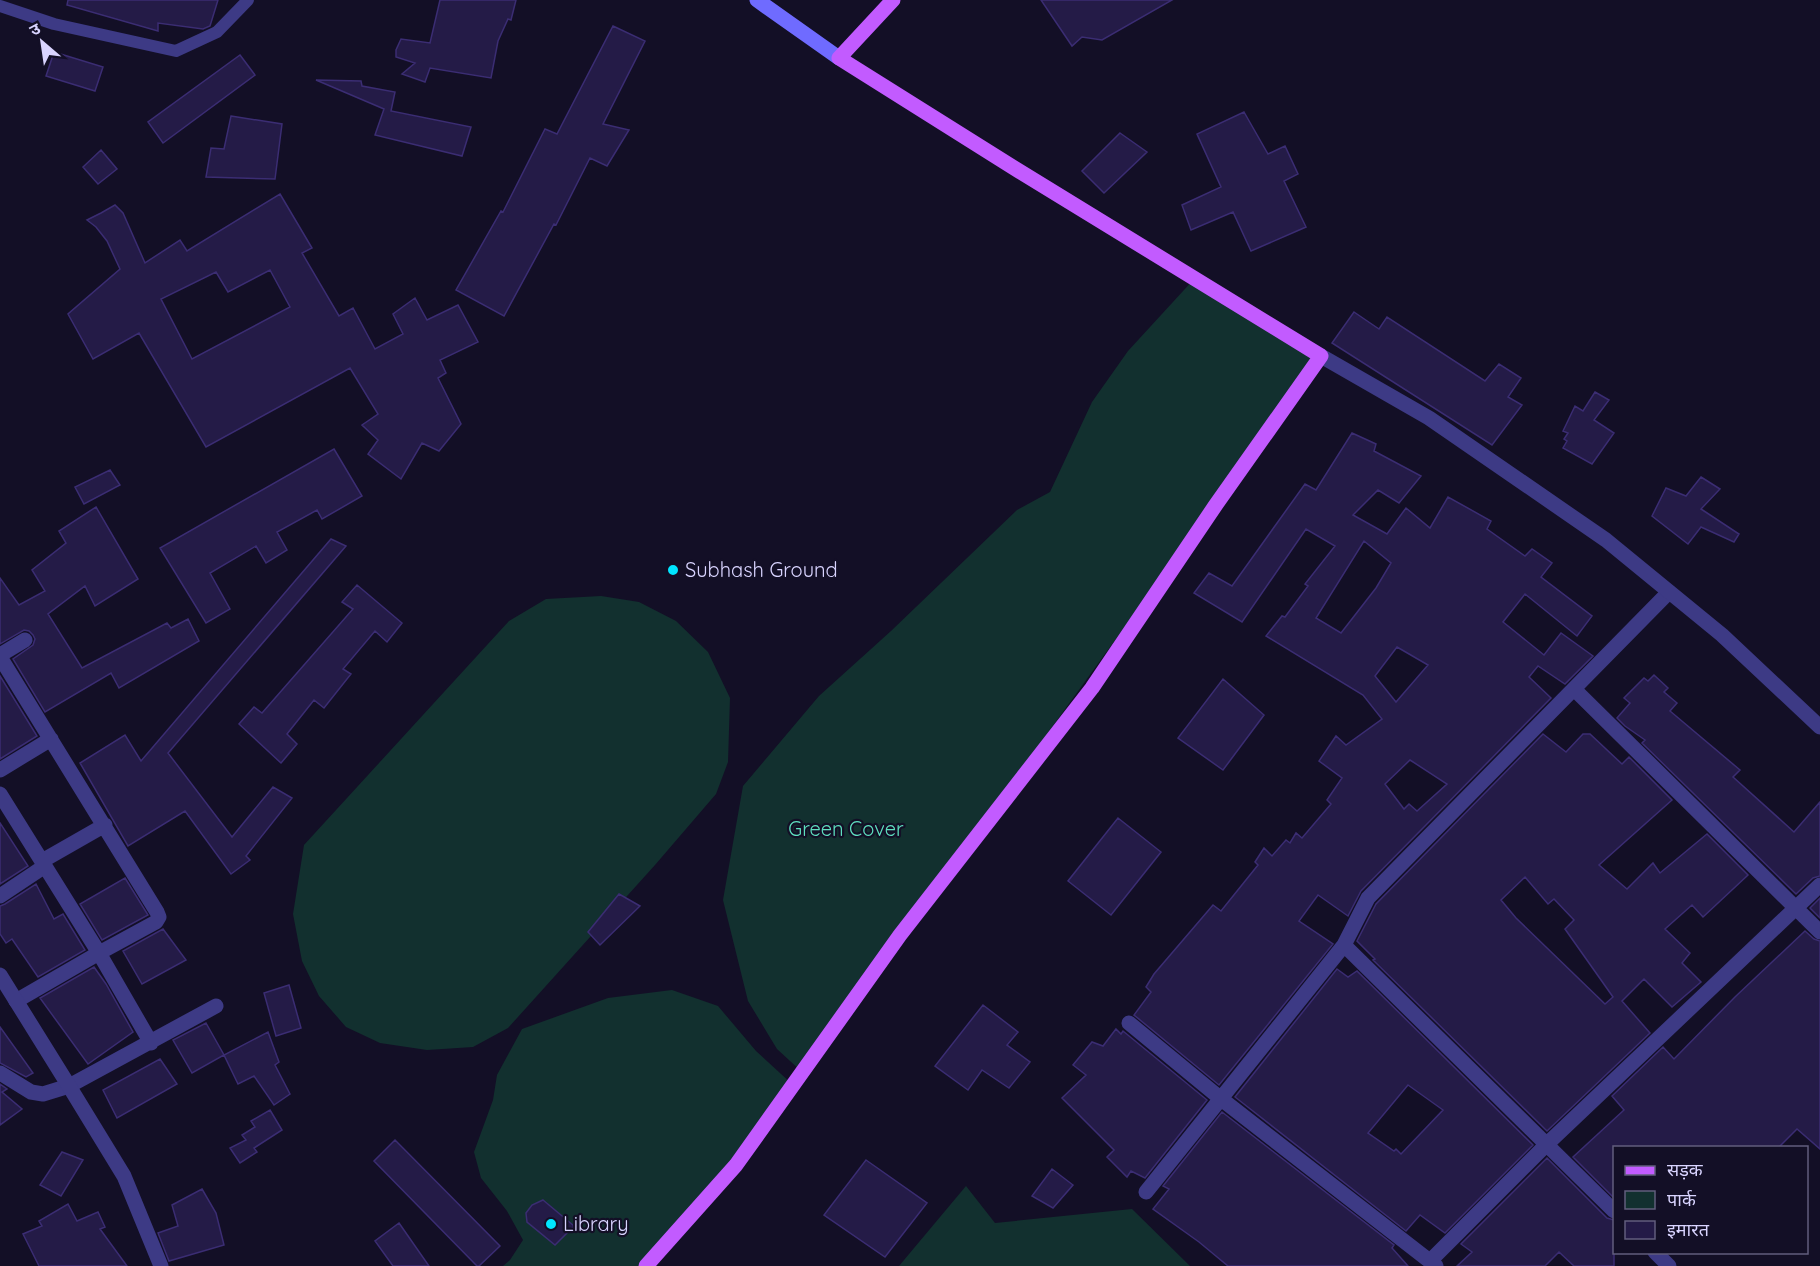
<svg xmlns="http://www.w3.org/2000/svg" width="1820" height="1266" viewBox="0 0 1820 1266" font-family="Quicksand,'Noto Sans Devanagari',sans-serif">
  <style>
    .green { fill: #12302f }
    .building { fill: #241b47; stroke: #3b2d73; stroke-width: 1.5; fill-rule: evenodd }
    .lines { fill: none; stroke-linecap: round; stroke-linejoin: round }
    .service { stroke: #3d3a85; stroke-width: 12 }
    .minor { stroke: #3d3a85; stroke-width: 15 }
    .tertiary { stroke: #3d3a85; stroke-width: 15 }
    .secondary { stroke: #6f6bff; stroke-width: 15 }
    .primary { stroke: #c25bff; stroke-width: 15 }
    .poi-dot { fill: #00e5ff; stroke: #130f26; stroke-width: 2 }
    .labels { text-anchor: middle; stroke-width: 4.5; stroke-linejoin: round; paint-order: stroke }
    .poi-label { font-size: 20px; fill: #d9d4ff; stroke: #130f26; text-anchor: start }
    .park-label { font-size: 20px; fill: #5fe0c0; stroke: #130f26 }
  </style>
  <rect width="100%" height="100%" fill="#130f26"/>
  <path class="green" d="M1195,278L1321,356L802,1072L777,1049L748,1001L723,900L743,786L819,696L891,631L1017,510L1050,492L1092,402L1128,351Z
    M601,596L639,602L676,621L708,652L730,698L728,762L716,794L655,865L508,1028L473,1047L427,1050L380,1043L346,1027L319,996L302,961L293,914L304,845L509,621L546,599Z
    M672,990L718,1006L756,1051L793,1085L646,1266H503L510,1260L523,1240L507,1211L481,1178L474,1152L493,1100L497,1075L522,1029L608,998Z
    M966,1186L995,1223L1132,1209L1190,1266H899Z"/>
  <path class="building" d="M68,0H218L210,26L203,29L158,23V31L67,5Z
    M440,0H516L511,20L508,19L498,41L491,78L430,68L425,82L402,74L415,63L396,57V50L401,39L430,43Z
    M1041,0H1172L1102,40L1082,37L1072,46Z
    M613,26L645,41L603,124L629,130L607,166L590,158L556,225L554,224L504,316L456,290L501,211L503,212L545,129L557,134Z
    M54,52L103,67L95,91L46,76Z
    M240,55L255,75L163,143L148,122Z
    M316,80L361,81L362,86L395,92L391,111L471,127L462,156L375,135L384,109Z
    M1244,112L1268,154L1285,146L1298,174L1284,181L1306,227L1251,251L1233,212L1191,230L1182,205L1221,187L1197,134Z
    M231,116L282,124L275,179L206,177L211,148L224,149Z
    M1120,133L1147,152L1104,193L1082,171Z
    M101,150L117,169L98,184L83,167Z
    M280,194L312,248L302,253L339,316L353,308L375,349L403,334L393,314L415,298L427,320L458,305L478,342L440,360L446,373L438,378L461,424L439,451L422,443L401,479L368,454L378,440L362,425L378,414L350,368L206,447L139,333L93,359L68,314L120,269L107,241L96,227L87,220L101,213L115,205L123,213L145,263L180,240L187,251ZM270,270L290,307L192,359L161,299L216,272L228,292Z
    M1354,312L1379,329L1387,317L1485,381L1499,364L1521,378L1508,397L1522,405L1492,445L1332,343Z
    M1595,392L1609,400L1594,420L1614,433L1592,464L1563,448L1567,441L1564,439L1568,433L1563,431L1575,406L1583,411Z
    M1352,433L1376,444L1374,451L1421,476L1399,503L1378,490L1353,515L1387,534L1406,508L1430,528L1448,497L1491,521L1487,529L1525,556L1532,549L1552,563L1541,577L1592,616L1577,636L1525,594L1503,622L1544,655L1561,633L1593,656L1565,684L1538,666L1529,677L1551,698L1361,891L1348,916L1318,895L1299,921L1333,944L1219,1085L1134,1015L1151,992L1146,987L1154,974L1213,905L1221,911L1258,865L1255,862L1264,848L1272,856L1286,840L1290,843L1296,833L1302,838L1331,804L1327,800L1342,778L1319,761L1336,736L1346,745L1382,719L1363,695L1266,636L1282,616L1285,617L1308,586L1305,584L1335,546L1306,529L1242,622L1194,593L1209,573L1232,586L1305,484L1316,490ZM1364,541L1391,563L1376,588L1341,633L1316,618ZM1397,647L1428,665L1396,702L1375,676ZM1410,760L1447,784L1417,811L1409,804L1404,809L1385,784Z
    M334,449L362,496L322,519L317,510L277,532L287,550L266,563L256,546L210,573L230,609L206,623L160,548Z
    M110,470L120,485L84,504L75,487Z
    M1701,477L1720,489L1701,509L1739,534L1734,542L1701,527L1688,544L1652,516L1666,488L1686,496Z
    M96,507L138,579L95,606L85,586L48,614L82,668L167,623L171,628L188,619L199,641L119,688L111,673L45,712L13,659L33,645L35,639L33,635L29,631L24,630L0,644V578L19,605L45,591L32,570L66,543L59,531Z
    M331,539L346,546L168,753L232,837L273,787L292,798L246,856L250,860L231,874L185,811L128,846L80,763L125,735L141,761Z
    M357,585L402,623L387,642L375,631L343,669L351,674L324,708L314,700L287,734L297,744L281,763L239,724L254,707L262,713L353,609L342,602Z
    M1654,675L1668,688L1664,692L1677,703L1670,711L1740,770L1733,777L1794,832L1820,802V876L1813,878L1796,894L1642,743L1645,740L1625,726L1617,718L1630,703L1624,698L1644,678L1648,681Z
    M0,676L37,736L0,759Z
    M1223,679L1264,715L1223,770L1178,738Z
    M1543,734L1566,752L1583,734H1590L1622,764L1629,757L1672,800L1599,865L1627,889L1653,863L1660,873L1707,834L1748,875L1703,917L1692,905L1665,929L1690,953L1682,963L1701,982L1672,1007L1644,979L1622,1001L1650,1033L1547,1131L1373,960L1375,959L1357,941L1376,904ZM1525,877L1548,904L1554,899L1574,920L1565,929L1613,997L1605,1004L1516,918L1501,900Z
    M1118,818L1161,852L1111,915L1068,881Z
    M0,823L28,866L0,884Z
    M125,878L148,915L102,940L80,904Z
    M36,884L54,919L63,914L85,950L38,977L12,939L6,943L0,934V906L5,904Z
    M619,894L640,906L600,945L588,932Z
    M1820,898V918L1810,908Z
    M163,929L186,960L142,984L123,951Z
    M1805,931L1814,939L1820,941V1149L1797,1129L1778,1148H1614V1198L1573,1157L1624,1110L1612,1096L1663,1047L1674,1059L1735,997Z
    M94,967L106,984L133,1032L88,1064L40,998Z
    M1337,969L1348,977L1357,971L1533,1145L1445,1233L1420,1215L1406,1231L1235,1097ZM1408,1085L1443,1110L1401,1154L1396,1149L1394,1151L1368,1133Z
    M289,985L301,1028L276,1036L264,993Z
    M983,1005L1018,1032L1007,1045L1030,1062L1009,1088L982,1070L968,1090L935,1066Z
    M206,1023L224,1055L192,1073L173,1040Z
    M0,1027L33,1073L26,1077L0,1063Z
    M1116,1029L1121,1034L1123,1031L1207,1100L1145,1178L1131,1171L1127,1177L1107,1157L1114,1150L1062,1098L1086,1075L1073,1065L1092,1042L1103,1046Z
    M268,1032L279,1062L275,1065L290,1094L274,1105L254,1076L238,1084L224,1055Z
    M160,1059L177,1084L117,1118L103,1090Z
    M0,1084L7,1089L2,1092L22,1109L0,1125Z
    M270,1110L282,1130L254,1148L257,1152L240,1163L230,1148L246,1140L242,1135L255,1127L251,1121Z
    M1222,1112L1394,1245L1392,1248L1408,1266H1228L1199,1242L1153,1209L1169,1189L1163,1186Z
    M395,1140L500,1246L479,1266H477L374,1161Z
    M62,1152L83,1160L61,1196L40,1185Z
    M1547,1158L1607,1218L1614,1220V1266H1574L1559,1252L1545,1266H1457L1472,1252L1461,1244Z
    M866,1160L927,1203L885,1257L824,1215Z
    M1052,1169L1073,1185L1053,1208L1032,1196Z
    M202,1189L216,1213L224,1245L169,1261L158,1233L178,1226L172,1205Z
    M543,1200L574,1226L555,1245L527,1222L526,1213L532,1205Z
    M68,1204L77,1221L98,1212L105,1227L100,1229L127,1266H39L23,1234L42,1226L39,1221Z
    M399,1223L429,1266H393L375,1241Z"/>
  <g class="lines">
    <path class="service" d="M0,6L54,24L176,51L217,32L248,0"/>
    <path class="minor" d="M0,655L25,640
      M0,657L157,912L159,917L156,922L99,953L151,1043
      M1574,689L1820,932
      M0,770L51,739
      M0,794L99,953L16,1001
      M42,861L105,825
      M0,896L45,866
      M1344,945L1614,1211
      M1129,1023L1220,1098L1436,1266
      M0,1073L31,1092L43,1094L69,1086L216,1006
      M1146,1192L1344,945L1368,898L1669,592
      M1655,1252L1669,1266
      M1430,1261L1547,1144L1820,885"/>
    <path class="tertiary" d="M1321,356L1429,418L1606,540L1722,635L1820,727
      M0,975L69,1086L124,1176L161,1266"/>
    <path class="secondary" d="M757,0L839,58"/>
    <path class="primary" d="M646,1266L736,1165L900,935L1092,688L1215,506L1321,356L1019,171L839,58L893,0"/>
  </g>
  <g class="poi-dot">
    <circle cx="673" cy="570" r="6"/>
    <circle cx="551" cy="1224" r="6"/>
  </g>
  <g class="labels">
    <g class="poi-label">
      <text x="685" y="577">Subhash Ground</text>
      <text x="563" y="1231">Library</text>
    </g>
    <g class="park-label">
      <text x="846" y="836">Green Cover</text>
    </g>
  </g>
  <rect x="1613" y="1146" width="195" height="108" fill="#130f26" stroke="#625e7d" stroke-width="1.5"/>
  <rect x="1625" y="1166" width="30" height="9" fill="#c25bff" stroke="#625e7d" stroke-width="1.5"/>
  <text x="1667" y="1176" font-size="18" fill="#d9d4ff">सड़क</text>
  <rect x="1625" y="1191" width="30" height="18" fill="#12302f" stroke="#625e7d" stroke-width="1.5"/>
  <text x="1667" y="1206" font-size="18" fill="#d9d4ff">पार्क</text>
  <rect x="1625" y="1221" width="30" height="18" fill="#241b47" stroke="#625e7d" stroke-width="1.5"/>
  <text x="1667" y="1236" font-size="18" fill="#d9d4ff">इमारत</text>
  <g transform="translate(42 42) rotate(331)" stroke="#130f26" stroke-width="4.5" paint-order="stroke">
  <path d="M0-4.5L10 22L0 15L-10 22Z" fill="#d9d4ff"/>
  <text y="-9" font-size="16" font-weight="bold" text-anchor="middle" fill="#d9d4ff">उ</text>
  </g>
</svg>
